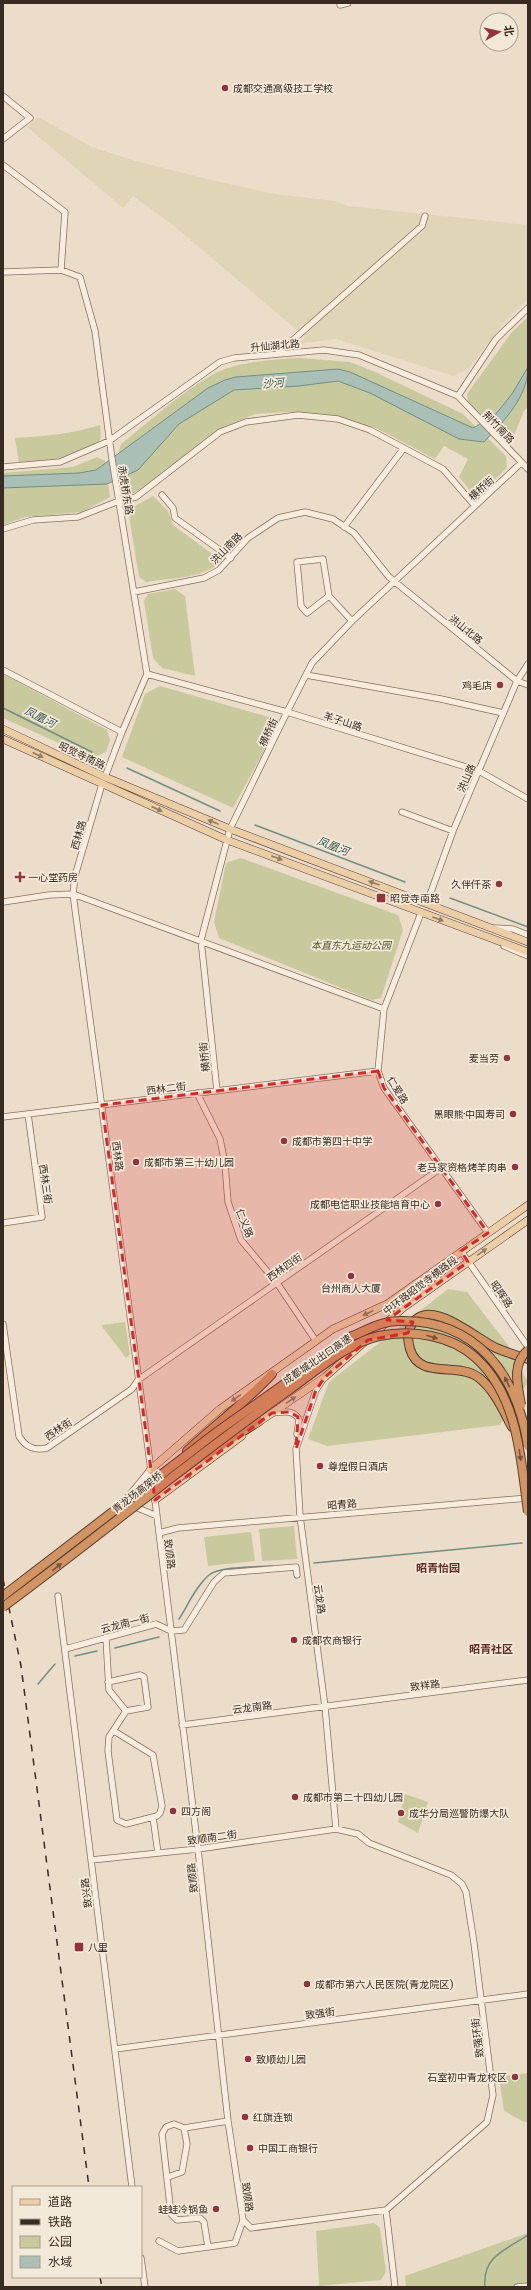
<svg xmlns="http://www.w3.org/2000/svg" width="531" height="2290" viewBox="0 0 531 2290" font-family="Merriweather,'Noto Sans SC',serif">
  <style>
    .farmland { fill: #e1d5b8 }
    .green { fill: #c9c99e }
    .water { fill: #aac0b7; stroke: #718e84 }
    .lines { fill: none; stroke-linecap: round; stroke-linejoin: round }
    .stream { stroke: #718e84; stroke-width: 1.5 }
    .minor-casing { stroke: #87705f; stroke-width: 7 }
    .major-casing { stroke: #553f33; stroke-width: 8 }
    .highway-casing { stroke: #553f33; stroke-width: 10 }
    .minor { stroke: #f7ecdd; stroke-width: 5.5 }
    .major { stroke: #ebcda6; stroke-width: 7 }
    .highway { stroke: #d39463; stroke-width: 8 }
    .rail { stroke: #392a22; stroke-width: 1.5; stroke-dasharray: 7 7; stroke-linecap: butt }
    .highway-bridge-casing { stroke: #553f33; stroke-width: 10; stroke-linecap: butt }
    .highway-bridge { stroke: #d39463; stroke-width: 8 }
    .oneway { fill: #927c64 }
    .oneway2 { fill: #77543c }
    .marked { fill: #d62828; fill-opacity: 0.2; stroke: #d62828; stroke-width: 3; stroke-dasharray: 8 5; stroke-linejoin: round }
    .poi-dot { fill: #913440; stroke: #f3e9d9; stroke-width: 1.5 }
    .labels { text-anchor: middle; stroke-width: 3.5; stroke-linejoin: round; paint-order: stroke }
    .poi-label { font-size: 10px; fill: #392a22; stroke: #f3e9d9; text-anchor: start }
    .street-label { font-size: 10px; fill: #392a22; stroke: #f3e9d9 }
    .park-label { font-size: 10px; font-style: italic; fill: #4e532a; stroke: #f3e9d9 }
    .water-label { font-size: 11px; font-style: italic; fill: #325750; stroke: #f3e9d9 }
    .neighbourhood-label { font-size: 11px; font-weight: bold; fill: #622a24; stroke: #f3e9d9 }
  </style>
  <rect width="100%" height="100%" fill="#ecddca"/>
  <path class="farmland" d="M38,117L92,147L139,162L211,180L275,194L335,201L348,206L528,225V299L504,323L468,369L453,376L336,339L297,344L305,337L174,226L133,196L123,208L27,127Z"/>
  <path class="green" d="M528,317V407L524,411L511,443L468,402L467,394L512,332Z
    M300,358L350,362L373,371L463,414L506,456L507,468L480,493L473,494L459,477L468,459L444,446L435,459L376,428L332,417L312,413L287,412L255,414L219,429L143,488L132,494L125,490L119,451L121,444C147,424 199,376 228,368C252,361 276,359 300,358Z
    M100,425L101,437L98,443L58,459L19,463L15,438C45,436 72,434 100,425Z
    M97,457L105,461L110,497L82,512L25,517L3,525V473L73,467Z
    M153,496L168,511L173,525L222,561C202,579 172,578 146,582L139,577L128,510Z
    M175,589L185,596L195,676L162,668L153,658L144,601L148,594Z
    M3,674L107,730L110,740L106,752L92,758L3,718Z
    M160,686L272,718L276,728L233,808L122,757L145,694Z
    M241,858L398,915L403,930L381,998L371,1000L219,938L214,922L226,863Z
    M448,1289L467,1292L508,1345L528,1382L500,1425L327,1446L308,1439L329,1382Z
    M125,1322L130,1354L126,1358L101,1325Z
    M294,1526L297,1559L262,1561L259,1529Z
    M251,1532L255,1561L208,1566L204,1537Z
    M405,1794L428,1802L418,1833L398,1822Z
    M528,2073V2122H524L504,2111L499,2077Z
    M374,2223L380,2228L386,2272L381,2280L319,2286L316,2231Z
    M528,2233V2287H406L405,2276Z"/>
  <path class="water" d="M528,367C528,397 504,421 484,442L459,439L370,393L338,381L299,386L234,390L179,424L138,470L107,484L3,488V476L79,473L96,470L208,388L225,380L236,377L338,369L350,372L473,428L495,415L512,394Z"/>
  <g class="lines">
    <path class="stream" d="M3,708L92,752
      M127,768L220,811
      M255,825L405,882
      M450,898L528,927
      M314,1563L522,1543
      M179,1619C188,1605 196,1586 209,1575C219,1566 258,1567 272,1566
      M115,1648L159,1637
      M75,1656L97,1651
      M38,1684L55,1664
      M485,2287C482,2256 506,2250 528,2235"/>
    <defs>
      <path id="minor" d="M340,5L348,3
        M3,96L30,118L3,139
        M3,165L65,212L61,270
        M3,272L61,270L80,277L95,331L112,459L147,674L122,732L105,777
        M277,354L422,226L425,216
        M458,396L496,339L528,308
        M3,467L60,462L109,441L220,362L234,358L324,350L359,355L458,396L528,469
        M162,495L173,508L175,518L231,558
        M344,527L404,448
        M3,529L33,520L78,517L119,501L136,497L220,432L246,422L298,415L338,419L370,430L443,469L475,506
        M134,592L204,578L219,570L248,538L278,518L305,512L333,519L354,533L389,577L517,681L528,685
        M329,596L307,613L301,606L297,562L323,559L329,596L352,621
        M3,670L122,732
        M147,674L287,712L479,771L528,799
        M306,675L441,699L503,713
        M102,784L75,876L73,894L155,1500L198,1849L228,2121L243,2220L235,2243L208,2247
        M402,812L453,831
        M3,902L49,895L73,894L384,1009
        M427,903L453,831L517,681L528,664
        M421,913L384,1009L378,1071L384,1088L488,1233
        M495,928L513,929L528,935
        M504,946L528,956
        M217,1091L201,940L230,829L287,712L312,663L352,621L521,463
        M197,1093L220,1139L225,1164L228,1202L241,1240L277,1283L316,1341
        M3,1117L378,1071
        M3,1223L42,1217L28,1114
        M461,1251L528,1347
        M3,1324L19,1436C25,1447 35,1451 47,1448L132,1389L138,1380L441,1168
        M323,1379L316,1390L296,1449L300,1516L325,1707L336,1829
        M272,1413C283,1412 294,1409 299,1420L297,1434
        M127,1498L150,1470
        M133,1506L157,1516
        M159,1533L178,1528L528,1498
        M20,1588L29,1583L37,1572
        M58,1596L132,2187
        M106,1637L109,1690L126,1711L109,1737L108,1751L117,1820L126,1824L157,1816L160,1813L162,1806L153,1755L114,1731
        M65,1649L156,1624L171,1631L184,1630L214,1582L224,1573L296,1567L297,1575
        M108,1682L140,1675L144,1677L148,1707L126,1711
        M182,1725L528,1680
        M153,1817L158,1853
        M91,1860L198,1849L336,1829L358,1834L369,1843L451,1875L462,1884L466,1892L474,1943L493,2095L487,2122L386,2210L251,2228L243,2220
        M115,2049L528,1994
        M168,2177L182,2172L187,2144L184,2128L228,2121
        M386,2210L395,2287
        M159,2241L178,2251L208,2247L204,2222L200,2218L177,2220L171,2214L162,2134L166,2127L174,2124L184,2128
        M141,2258L145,2287
        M517,2287L528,2286"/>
      <path id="major" d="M3,729L105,777L230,829L528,942
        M3,739L227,840L528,952
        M256,1424L325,1377L403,1308L528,1220
        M150,1470L220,1409L316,1341L333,1329L387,1304L528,1205
        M155,1500L242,1436"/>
      <path id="highway" d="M512,1427C503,1410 494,1389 478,1377C457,1362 419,1380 410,1349C408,1342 407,1334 410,1328C412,1321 419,1316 426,1315C446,1312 478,1339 496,1348C506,1352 517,1356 528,1359
        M187,1451C215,1425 246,1402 272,1374
        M205,1456L259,1421"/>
    </defs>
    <use href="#minor" class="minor-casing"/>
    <use href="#major" class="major-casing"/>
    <use href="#highway" class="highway-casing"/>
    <use href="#minor" class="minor"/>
    <use href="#major" class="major"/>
    <use href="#highway" class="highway"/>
    <path class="rail" d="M3,1579L21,1666L89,2187
      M100,2277L102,2287"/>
    <defs>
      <path id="highway-bridge" d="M521,1405C518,1386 511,1364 528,1350
        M3,1596L218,1431L352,1336C367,1330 382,1321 399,1321C476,1319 517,1374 528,1446
        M3,1607C98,1537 189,1461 285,1393C312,1374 347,1343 379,1336C411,1329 451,1335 476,1358C518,1396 521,1460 528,1512"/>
    </defs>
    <use href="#highway-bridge" class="highway-bridge-casing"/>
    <use href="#highway-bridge" class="highway-bridge"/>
  </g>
  <defs><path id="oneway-solid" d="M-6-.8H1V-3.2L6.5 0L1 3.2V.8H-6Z"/></defs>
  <g class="oneway">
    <use href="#oneway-solid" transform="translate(38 755) rotate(25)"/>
    <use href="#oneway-solid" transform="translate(157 809) rotate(24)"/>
    <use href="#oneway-solid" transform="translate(213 822) rotate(-157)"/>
    <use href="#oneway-solid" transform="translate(277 858) rotate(20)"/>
    <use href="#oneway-solid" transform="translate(374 883) rotate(-160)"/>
    <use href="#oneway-solid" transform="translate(438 919) rotate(20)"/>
    <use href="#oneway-solid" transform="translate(482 1252) rotate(-35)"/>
    <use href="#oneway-solid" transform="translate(368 1313) rotate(155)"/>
    <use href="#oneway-solid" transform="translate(236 1398) rotate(145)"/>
    <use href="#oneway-solid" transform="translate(291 1400) rotate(-34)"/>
    <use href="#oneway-solid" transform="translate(187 1477) rotate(-35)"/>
  </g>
  <g class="oneway2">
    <use href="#oneway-solid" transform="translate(432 1337) rotate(16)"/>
    <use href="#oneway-solid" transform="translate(507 1382) rotate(-116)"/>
    <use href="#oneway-solid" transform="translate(520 1455) rotate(82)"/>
    <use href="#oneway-solid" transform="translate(57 1567) rotate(-38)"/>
  </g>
  <path class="marked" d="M378,1071L384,1088L488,1233L461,1251L468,1262L387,1320L413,1322L408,1333L368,1340L325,1377L316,1390L296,1449L298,1417L290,1412L272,1413L155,1500L102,1105Z"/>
  <g class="poi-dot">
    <circle cx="225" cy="88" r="4"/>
    <circle cx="500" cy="685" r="4"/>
    <path d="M18 871h4v4h4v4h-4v4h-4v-4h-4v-4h4z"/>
    <circle cx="499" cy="884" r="4"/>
    <rect x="376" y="893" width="10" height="10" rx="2"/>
    <circle cx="507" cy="1058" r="4"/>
    <circle cx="513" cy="1114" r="4"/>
    <circle cx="284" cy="1141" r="4"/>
    <circle cx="136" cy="1162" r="4"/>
    <circle cx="515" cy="1167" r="4"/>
    <circle cx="438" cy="1204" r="4"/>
    <circle cx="351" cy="1276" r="4"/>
    <circle cx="320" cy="1466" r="4"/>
    <circle cx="294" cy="1640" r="4"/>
    <circle cx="295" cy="1797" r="4"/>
    <circle cx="173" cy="1811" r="4"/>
    <circle cx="401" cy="1813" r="4"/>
    <rect x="74" y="1942" width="10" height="10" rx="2"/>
    <circle cx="307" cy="1984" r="4"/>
    <circle cx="248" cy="2059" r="4"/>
    <circle cx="515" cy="2077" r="4"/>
    <circle cx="245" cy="2117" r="4"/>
    <circle cx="250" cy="2148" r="4"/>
    <circle cx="216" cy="2209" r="4"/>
  </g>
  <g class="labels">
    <g class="poi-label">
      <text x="233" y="92">成都交通高级技工学校</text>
      <text x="492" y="689" text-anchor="end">鸡毛店</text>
      <text x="28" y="881">一心堂药房</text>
      <text x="491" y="888" text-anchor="end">久伴仟茶</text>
      <text x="390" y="902">昭觉寺南路</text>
      <text x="499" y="1062" text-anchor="end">麦当劳</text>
      <text x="505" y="1118" text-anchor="end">黑眼熊·中国寿司</text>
      <text x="292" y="1145">成都市第四十中学</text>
      <text x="144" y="1166">成都市第三十幼儿园</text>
      <text x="507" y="1171" text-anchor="end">老马家资格烤羊肉串</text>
      <text x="430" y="1208" text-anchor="end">成都电信职业技能培育中心</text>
      <text x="351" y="1292" text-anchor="middle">台州商人大厦</text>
      <text x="328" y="1470">尊煌假日酒店</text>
      <text x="302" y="1644">成都农商银行</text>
      <text x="303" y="1801">成都市第二十四幼儿园</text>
      <text x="181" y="1815">四方阁</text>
      <text x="409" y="1817">成华分局巡警防爆大队</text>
      <text x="88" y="1951">八里</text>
      <text x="315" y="1988">成都市第六人民医院(青龙院区)</text>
      <text x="256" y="2063">致顺幼儿园</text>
      <text x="507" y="2081" text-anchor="end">石室初中青龙校区</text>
      <text x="253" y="2121">红旗连锁</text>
      <text x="258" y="2152">中国工商银行</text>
      <text x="208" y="2213" text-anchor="end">蛙蛙冷锅鱼</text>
    </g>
    <g class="street-label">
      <text transform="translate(275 345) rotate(-5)" y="4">升仙湖北路</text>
      <text transform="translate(499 427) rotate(46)" y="4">荆竹南路</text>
      <text transform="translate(481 488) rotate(-42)" y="4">横桥街</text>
      <text transform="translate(126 490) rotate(81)" y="4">赤虎桥东路</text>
      <text transform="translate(226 548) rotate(-45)" y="4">洪山南路</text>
      <text transform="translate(466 629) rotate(39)" y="4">洪山北路</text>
      <text transform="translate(343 721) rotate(18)" y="4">羊子山路</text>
      <text transform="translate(268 732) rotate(-65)" y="4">横桥街</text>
      <text transform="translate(82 755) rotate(25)" y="4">昭觉寺南路</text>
      <text transform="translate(466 778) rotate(-67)" y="4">洪山路</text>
      <text transform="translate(78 835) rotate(-74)" y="4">西林路</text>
      <text transform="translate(204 1057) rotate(-96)" y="4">横桥街</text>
      <text transform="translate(166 1088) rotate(-7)" y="4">西林二街</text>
      <text transform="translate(398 1090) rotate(59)" y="4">仁爱路</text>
      <text transform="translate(118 1156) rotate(83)" y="4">西林路</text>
      <text transform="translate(46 1184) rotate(82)" y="4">西林三街</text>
      <text transform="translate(245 1223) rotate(68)" y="4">仁义路</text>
      <text transform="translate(284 1267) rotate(-35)" y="4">西林四街</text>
      <text transform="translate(420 1285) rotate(-37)" y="4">中环路昭觉寺横路段</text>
      <text transform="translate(502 1294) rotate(55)" y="4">昭晖路</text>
      <text transform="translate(317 1359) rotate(-34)" y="4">成都城北出口高速</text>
      <text transform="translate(58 1429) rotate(-34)" y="4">西林街</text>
      <text transform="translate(137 1492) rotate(-38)" y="4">青龙场高架桥</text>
      <text transform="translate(342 1504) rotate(-5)" y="4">昭青路</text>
      <text transform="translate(170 1554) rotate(83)" y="4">致顺路</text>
      <text transform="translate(320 1599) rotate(82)" y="4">云龙路</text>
      <text transform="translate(125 1623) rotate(-14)" y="4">云龙南一街</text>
      <text transform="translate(425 1685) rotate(-7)" y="4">致祥路</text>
      <text transform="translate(252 1707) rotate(-7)" y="4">云龙南路</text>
      <text transform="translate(212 1837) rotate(-8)" y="4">致顺南二街</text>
      <text transform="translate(192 1878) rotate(-96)" y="4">致顺路</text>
      <text transform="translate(86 1893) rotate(-97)" y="4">致兴路</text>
      <text transform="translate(320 2013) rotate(-8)" y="4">致强街</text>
      <text transform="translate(477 2038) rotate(-97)" y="4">致强环街</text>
      <text transform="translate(248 2197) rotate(82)" y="4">致顺路</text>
    </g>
    <g class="park-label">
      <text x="351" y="949">本直东九运动公园</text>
    </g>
    <g class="water-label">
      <text transform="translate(273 383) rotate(-5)" y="4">沙河</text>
      <text transform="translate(40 717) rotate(26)" y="4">凤凰河</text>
      <text transform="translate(333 846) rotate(21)" y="4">凤凰河</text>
    </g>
    <g class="neighbourhood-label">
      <text x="438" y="1572">昭青怡园</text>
      <text x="491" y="1653">昭青社区</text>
    </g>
  </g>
  <rect width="531" height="2290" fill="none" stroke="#392a22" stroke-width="8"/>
  <rect x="12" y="2186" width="130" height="92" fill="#f3e9d9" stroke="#a99d90"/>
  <rect x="20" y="2199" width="20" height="6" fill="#ebcda6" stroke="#a99d90"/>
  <text x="48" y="2206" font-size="12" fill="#392a22">道路</text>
  <rect x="20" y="2219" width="20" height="6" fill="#392a22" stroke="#a99d90"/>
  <text x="48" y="2226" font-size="12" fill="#392a22">铁路</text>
  <rect x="20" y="2236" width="20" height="12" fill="#c9c99e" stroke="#a99d90"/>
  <text x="48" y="2246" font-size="12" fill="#392a22">公园</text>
  <rect x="20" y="2256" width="20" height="12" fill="#aac0b7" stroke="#a99d90"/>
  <text x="48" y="2266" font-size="12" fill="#392a22">水域</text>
  <g transform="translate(499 32) rotate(82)"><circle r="19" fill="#f3e9d9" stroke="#a99d90"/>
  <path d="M0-3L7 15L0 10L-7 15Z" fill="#913440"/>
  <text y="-6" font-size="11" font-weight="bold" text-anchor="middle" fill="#392a22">北</text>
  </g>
</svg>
